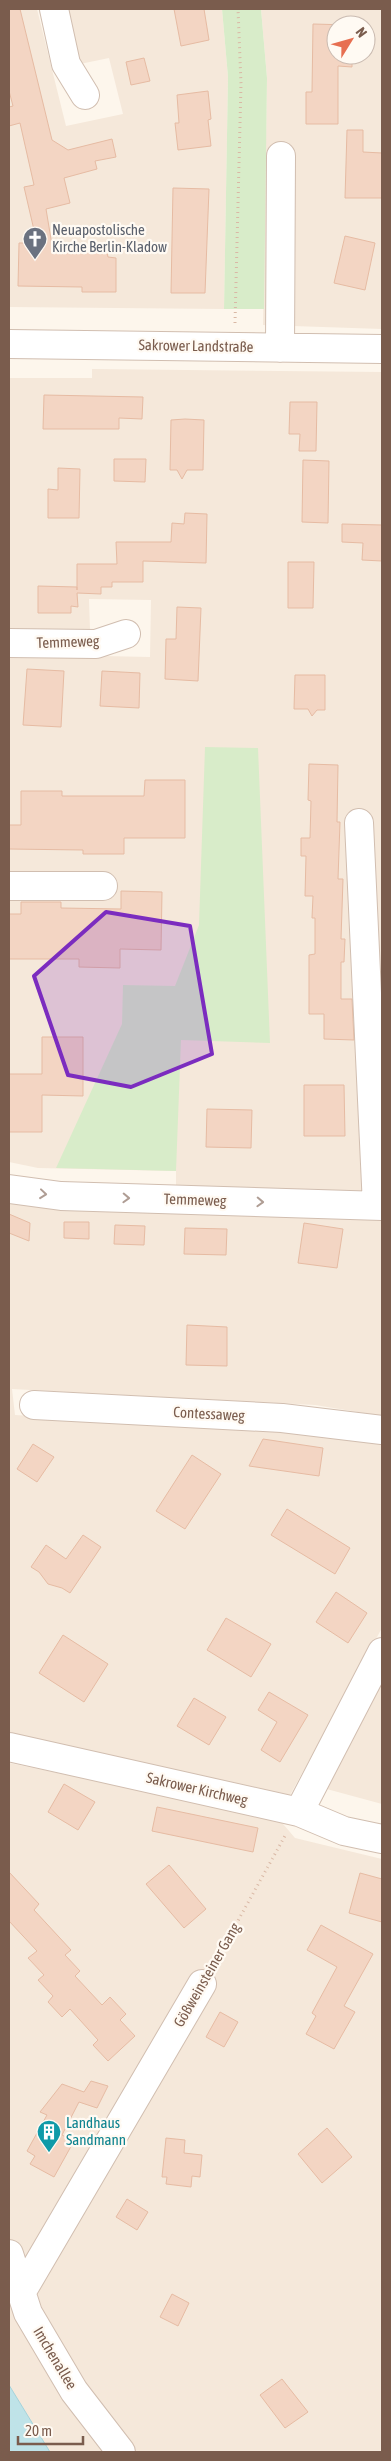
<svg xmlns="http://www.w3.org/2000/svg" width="391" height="2461" viewBox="0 0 391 2461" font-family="'Asap Condensed',sans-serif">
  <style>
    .residential { fill: #f5e8da; fill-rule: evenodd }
    .green { fill: #d8ecc9 }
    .water { fill: #bfe3e8; stroke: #a5d3da }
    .building { fill: #f3d5c3; stroke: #e6bba3 }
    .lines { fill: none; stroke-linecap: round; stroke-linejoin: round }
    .minor-casing { stroke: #d1beb0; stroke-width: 30 }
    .path { stroke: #d9b8a5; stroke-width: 3; stroke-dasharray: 1 4; stroke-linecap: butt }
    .minor { stroke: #fff; stroke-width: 28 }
    .oneway { stroke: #af9d94 }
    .marked { fill: #7b2cbf; fill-opacity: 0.2; stroke: #7b2cbf; stroke-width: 4; stroke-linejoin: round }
    .labels { text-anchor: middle; stroke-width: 4.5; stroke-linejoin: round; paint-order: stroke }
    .worship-label { font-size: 15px; fill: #5b616d; stroke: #fffaf3; text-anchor: start }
    .street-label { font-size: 15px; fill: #7a5c4d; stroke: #fffaf3 }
    .culture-label { font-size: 15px; fill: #0d838f; stroke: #fffaf3; text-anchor: start }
  </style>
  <rect width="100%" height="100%" fill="#fdf6ec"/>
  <path class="residential" d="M9,9H37L66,126L123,114L109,58L80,64L67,9H222L228,77L224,309L9,307Z
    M261,9H382V329L263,325L267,78ZM336,25H366V55H336Z
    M92,369L382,372V1197L176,1190V1171L38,1168L9,1162V654L150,657L151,600L89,599L90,630L9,629V378H92Z
    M9,1203L63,1207L382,1217V1416L315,1405L12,1389L15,1415L310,1431L382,1443V1628L290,1795L9,1733Z
    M382,1681V1804L323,1788Z
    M9,1763L278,1818L295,1838L382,1859V2452H50L9,2385Z"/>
  <path class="green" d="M222,9H261L267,78L264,309H224L228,77Z
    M205,747L258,748L270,1043L181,1040L176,1171L56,1168L122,1024L123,985L175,986L199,925Z"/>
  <path class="water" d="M9,2385L50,2452H9Z"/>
  <path class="building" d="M9,9H20L52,140L68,150L112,139L116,157L95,161L97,169L64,178L70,203L46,209L52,245L104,247V253H107L108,257L116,258V292H82V287L18,286L19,243H37L24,187L34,185L20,123L9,126V107L13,106L9,91Z
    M174,9H204L209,40L181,46Z
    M313,24L349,25H336V55H352V67L338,66V124H306V92H312Z
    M144,58L150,81L131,85L126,62Z
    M208,91L211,119L208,120L211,146L178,150L175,123H179L177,95Z
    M347,130H363V152L382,153V198H345Z
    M173,188L209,189L205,293H171Z
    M345,236L375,243L365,290L334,283Z
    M44,395L143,397L142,419L119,418V429H43Z
    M290,402H317L316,451H299L300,434H289Z
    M185,419L204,420L203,470H187L182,479L177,470H170L171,420Z
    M114,459H146L145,482L114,481Z
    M303,460L329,461L328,523L302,522Z
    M58,468L80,469L79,518H48V489L58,490Z
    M185,513L207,514L206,563L143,561V582H112V587H101V594L77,593L78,607L71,606V613H38V586L77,587V590V564H117L116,542H171L172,523L184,524Z
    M342,524L382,525V561L362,560L363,543L342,542Z
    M288,562H314L313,608H288Z
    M177,607L201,608L198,681L165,679L166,639H176Z
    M27,669L64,671L61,727L23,725Z
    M102,671L140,673L139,708L100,706Z
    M295,675H325V710H317L312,716L308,709H294Z
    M309,764L338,765L337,822H340L338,879H343L341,939H345L344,962H341V999H352L354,1040L324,1039V1014H309V955L315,954V918H312L313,896H305L306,856H301V838H310L311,801L308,800Z
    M145,780H185V838H124V854H83V850L9,849V825H21V791H62V796H144Z
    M121,891L162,892L161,950L120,949V968L79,967V959H9V914H21V902H61V908L121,909Z
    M42,1037H83V1096L42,1095V1132H9V1074H42Z
    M304,1085H344L345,1136H304Z
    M207,1109L252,1110L251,1148L206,1147Z
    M9,1214L30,1223L29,1241L9,1233Z
    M64,1222H89V1239L64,1238Z
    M304,1223L343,1229L337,1268L298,1263Z
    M115,1225L145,1226L144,1245L114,1244Z
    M185,1228L227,1229L226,1255L184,1254Z
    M187,1325L227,1327V1366L186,1365Z
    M263,1439L323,1448L319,1476L249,1466Z
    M33,1444L54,1457L37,1482L17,1469Z
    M192,1455L221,1474L185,1529L156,1511Z
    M287,1509L350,1548L335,1574L271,1535Z
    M83,1535L101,1547L70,1593L62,1588L48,1584L39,1572L31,1567L46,1545L66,1559Z
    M336,1592L367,1613L348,1643L316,1622Z
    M226,1618L271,1644L251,1677L207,1650Z
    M63,1635L108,1664L84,1702L39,1673Z
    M269,1692L308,1715L280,1762L261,1750L277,1722L258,1710Z
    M194,1698L226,1717L209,1745L177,1726Z
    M64,1784L95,1802L78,1830L48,1812Z
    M157,1807L258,1828L253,1852L152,1831Z
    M169,1865L206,1909L184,1928L146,1884Z
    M9,1872L39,1904L34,1910L71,1950L65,1955L80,1971L75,1976L102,2005L110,1997L126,2014L120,2020L135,2036L108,2061L93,2045L98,2040L70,2009L62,2017L48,2002L53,1996L38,1980L44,1975L28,1958L37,1951L9,1921Z
    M360,1873L382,1879V1922L349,1913Z
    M321,1925L373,1954L344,2006L355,2012L334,2049L306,2034L316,2016L312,2013L337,1967L307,1950Z
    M220,2012L238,2022L224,2047L206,2037Z
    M91,2081L108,2086L97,2108L79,2102L62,2135L74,2141L54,2177L30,2164L35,2156L27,2151L47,2115L40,2112L62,2084L84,2092Z
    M327,2128L352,2157L322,2183L298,2154Z
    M166,2138L185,2140L184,2153L202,2155L200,2177L192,2176L191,2187L166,2184L167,2177H162Z
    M127,2199L148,2212L137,2230L116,2217Z
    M172,2294L189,2303L178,2326L160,2317Z
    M282,2379L308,2412L285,2428L260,2395Z"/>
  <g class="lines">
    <defs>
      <path id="minor" d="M54,9L66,64L85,95
        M9,344L382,349
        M280,348L281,156
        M9,643L96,644L126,634
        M359,823L377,1206
        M9,886H103
        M9,1189L61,1196L382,1206
        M34,1405L282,1418L382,1430
        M9,1747L299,1812L344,1831L382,1839
        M299,1812L382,1652
        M9,2254L28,2313L74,2391L121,2452
        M21,2293L202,1984"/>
    </defs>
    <use href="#minor" class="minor-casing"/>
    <path class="path" d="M235,323L241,84L238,9
      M214,1964L286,1834"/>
    <use href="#minor" class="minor"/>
  </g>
  <defs><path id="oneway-chevron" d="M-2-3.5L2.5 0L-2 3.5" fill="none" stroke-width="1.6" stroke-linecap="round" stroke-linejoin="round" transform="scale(1.25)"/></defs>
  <g class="oneway">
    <use href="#oneway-chevron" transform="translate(43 1194) rotate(6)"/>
    <use href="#oneway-chevron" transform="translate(126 1198) rotate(2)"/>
    <use href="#oneway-chevron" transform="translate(260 1202) rotate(2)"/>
  </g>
  <path class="marked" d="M106,912L190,926L212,1054L131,1087L68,1075L34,976Z"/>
  <defs>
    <symbol id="church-pin" viewBox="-11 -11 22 30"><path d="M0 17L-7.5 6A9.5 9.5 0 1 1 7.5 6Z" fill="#6b7280" stroke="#fffaf3"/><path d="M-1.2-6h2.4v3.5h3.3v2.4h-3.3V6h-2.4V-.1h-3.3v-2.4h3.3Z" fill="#fff"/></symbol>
    <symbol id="building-pin" viewBox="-11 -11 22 30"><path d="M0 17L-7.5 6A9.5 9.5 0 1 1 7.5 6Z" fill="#0f9aa8" stroke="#fffaf3"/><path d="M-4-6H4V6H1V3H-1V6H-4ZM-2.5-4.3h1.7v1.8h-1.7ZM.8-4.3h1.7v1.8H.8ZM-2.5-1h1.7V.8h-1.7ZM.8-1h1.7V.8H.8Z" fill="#fff"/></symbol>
  </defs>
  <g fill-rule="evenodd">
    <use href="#church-pin" x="21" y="225" width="28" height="38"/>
    <use href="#building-pin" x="35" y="2118" width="28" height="38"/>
  </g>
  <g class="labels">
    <g class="worship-label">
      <text x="52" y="235">Neuapostolische<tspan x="52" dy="17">Kirche Berlin-Kladow</tspan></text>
    </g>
    <g class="street-label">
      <text transform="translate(196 346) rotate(1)" y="5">Sakrower Landstraße</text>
      <text transform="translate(68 642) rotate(-2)" y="5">Temmeweg</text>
      <text transform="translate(195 1200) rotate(2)" y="5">Temmeweg</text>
      <text transform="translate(209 1414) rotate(3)" y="5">Contessaweg</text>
      <text transform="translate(197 1789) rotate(13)" y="5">Sakrower Kirchweg</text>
      <text transform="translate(207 1975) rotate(-60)" y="5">Gößweinsteiner Gang</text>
      <text transform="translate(55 2358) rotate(59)" y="5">Imchenallee</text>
    </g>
    <g class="culture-label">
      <text x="66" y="2128">Landhaus<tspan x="66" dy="17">Sandmann</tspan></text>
    </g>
  </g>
  <rect width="391" height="2461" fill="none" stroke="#7a5c4d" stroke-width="20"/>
  <g transform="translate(351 40) rotate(53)"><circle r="24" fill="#fffaf3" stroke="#cabbb1"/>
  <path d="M0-4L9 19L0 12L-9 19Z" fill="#e76f51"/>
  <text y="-8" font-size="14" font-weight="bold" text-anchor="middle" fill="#7a5c4d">N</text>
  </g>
  <path d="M18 2436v8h65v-8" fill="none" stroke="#7a5c4d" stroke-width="2.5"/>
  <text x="25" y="2436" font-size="15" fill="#7a5c4d" stroke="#fffaf3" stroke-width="4" paint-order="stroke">20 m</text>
</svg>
